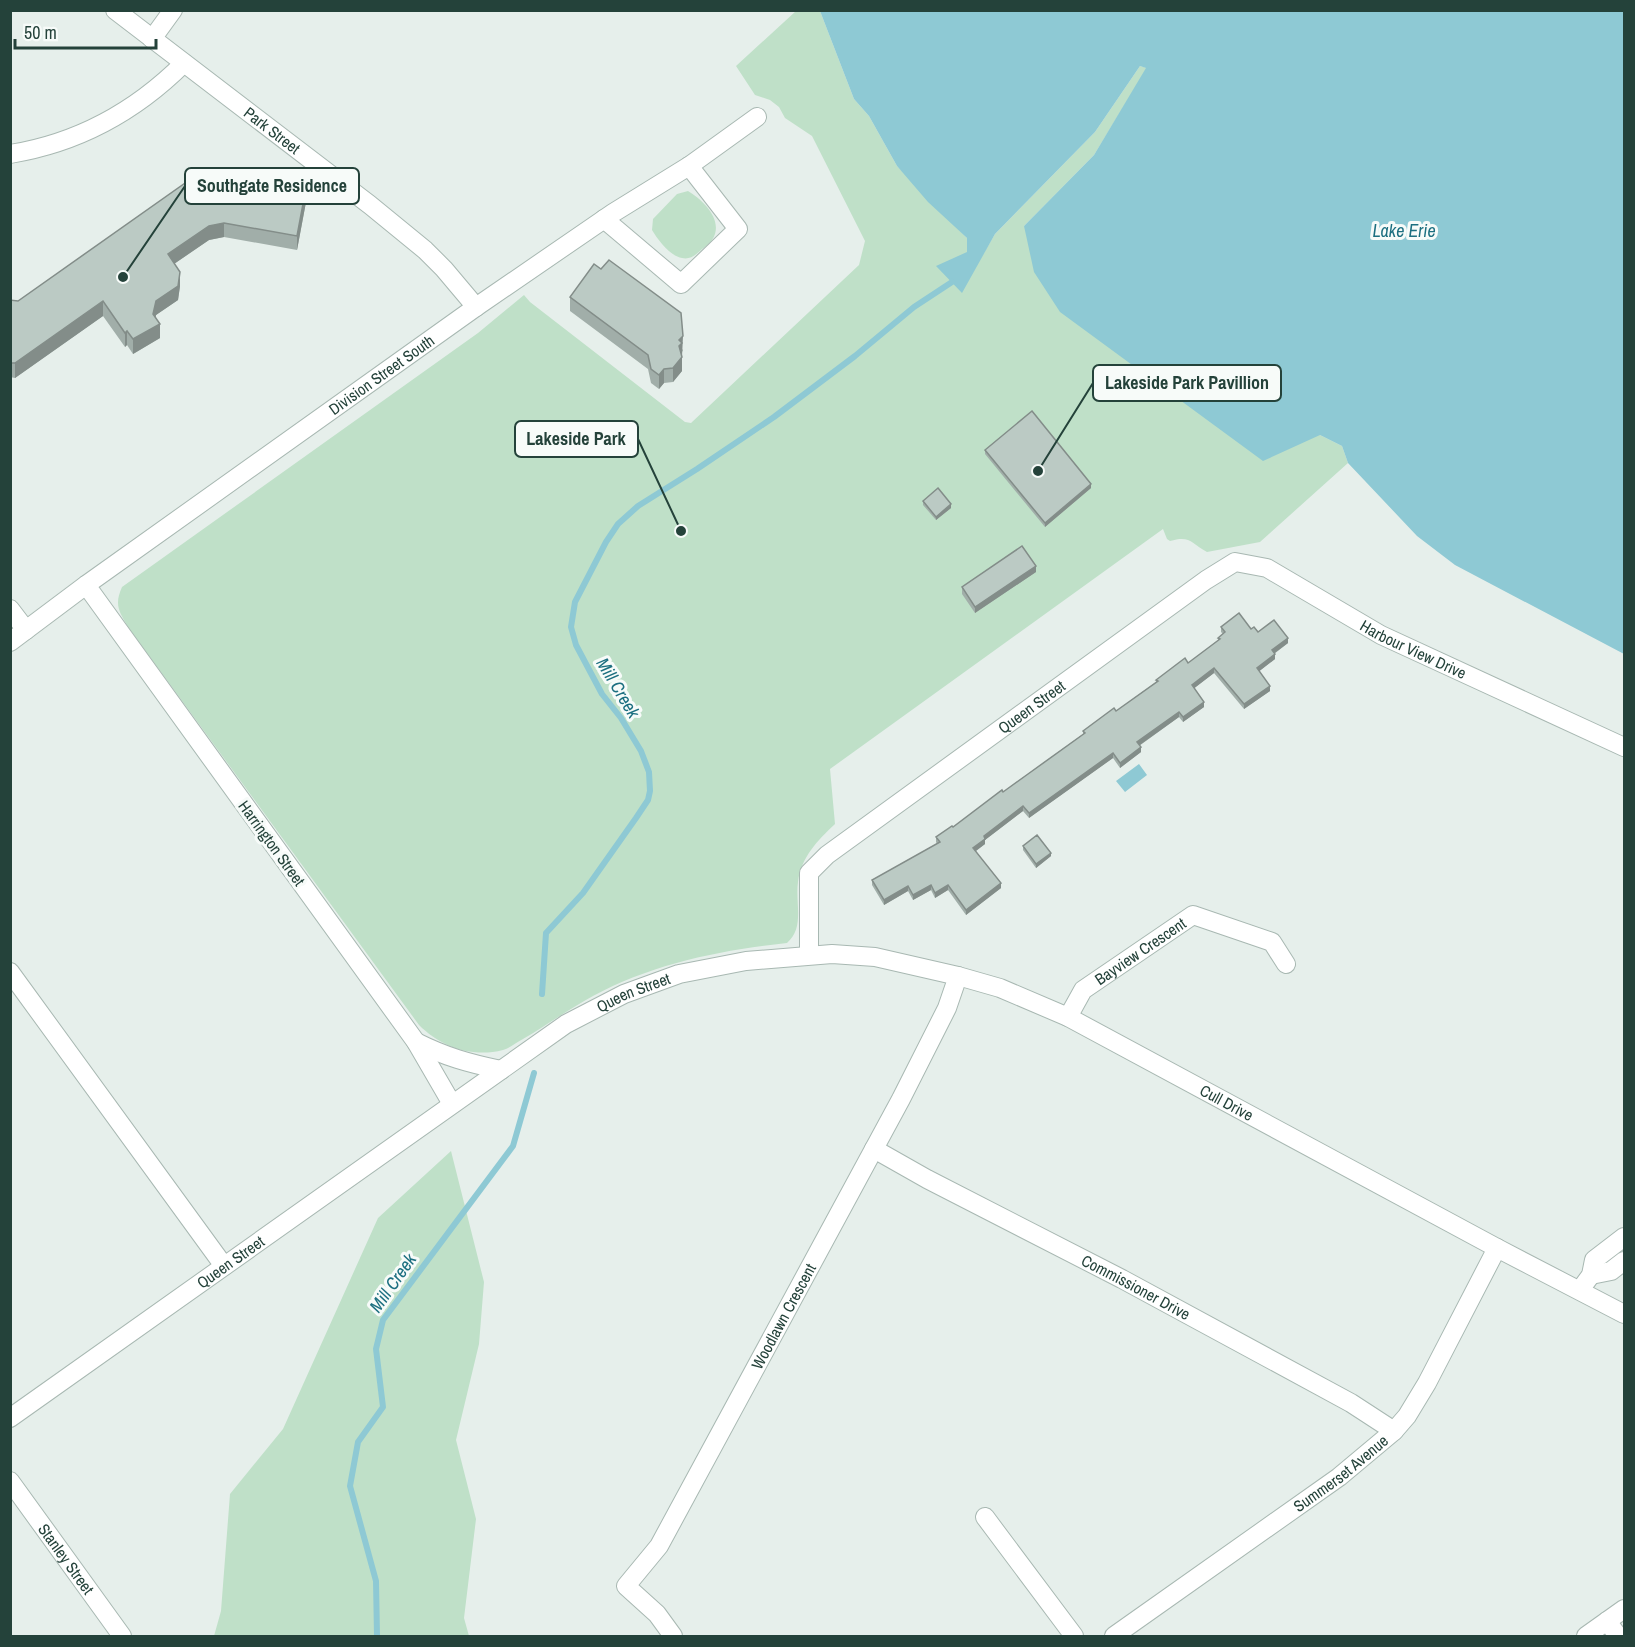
<svg xmlns="http://www.w3.org/2000/svg" width="1635" height="1647" viewBox="0 0 1635 1647" font-family="'Archivo Narrow',sans-serif">
  <style>
    .green { fill: #bfe0c8 }
    .water { fill: #8ec9d4 }
    .lines { fill: none; stroke-linecap: round; stroke-linejoin: round }
    .stream { stroke: #8ec9d4; stroke-width: 6 }
    .minor-casing { stroke: #a8b8b2; stroke-width: 20 }
    .tertiary-casing { stroke: #a8b8b2; stroke-width: 20 }
    .minor { stroke: #fff; stroke-width: 18 }
    .tertiary { stroke: #fff; stroke-width: 18 }
    .wall { fill: #a1aea9 }
    .shaded-wall { fill: #838d89 }
    .building { fill: #bbcac4; stroke: #838d89; stroke-width: 1.5 }
    .labels { text-anchor: middle; stroke-width: 6; stroke-linejoin: round; paint-order: stroke }
    .street-label { font-size: 16px; fill: #24423a; stroke: #f7fbf9 }
    .water-label { font-size: 18px; font-style: italic; fill: #1c6f80; stroke: #f7fbf9 }
    .leader { fill: none; stroke: #24423a; stroke-width: 2 }
    .callout-dot { fill: #24423a; stroke: #f7fbf9; stroke-width: 2 }
    .callout { fill: #f7fbf9; stroke: #24423a; stroke-width: 2 }
    .callout-label { font-size: 18px; text-anchor: middle; font-weight: bold; fill: #24423a }
  </style>
  <rect width="100%" height="100%" fill="#e6efeb"/>
  <path class="green" d="M796,11H820L854,99L869,116L897,166L967,238V252L961,292L995,234L1095,132L1140,66L1147,68L1094,155L1024,226L1320,435L1342,446L1348,463L1260,542L1207,552C1191,543 1190,535 1170,541L1167,539L1163,529L830,769L835,824C818,840 801,857 798,882C795,903 805,928 787,943C720,950 652,964 593,996C569,1009 547,1025 523,1039C517,1042 510,1048 503,1050C472,1058 441,1047 419,1025L128,627C119,611 114,605 122,587L478,333L524,295L530,302L685,422L691,423L859,265L865,241L812,136L785,118L779,107L770,100L755,95L736,66Z
    M688,191C703,200 725,221 712,240C710,243 705,247 702,249C696,255 690,260 682,258C670,256 658,240 652,230L653,219L677,194Z
    M451,1151L484,1282L479,1344L456,1440L476,1519L464,1618L469,1636H214L221,1611L230,1494L283,1429L378,1218Z"/>
  <path class="water" d="M820,11H1624V654L1455,565L1417,536L1348,463L1342,446L1320,435L1263,461L1060,312L1034,272L1024,226L1094,155L1146,68L1140,66L1095,132L995,234L962,293L936,266L967,252V238L928,202L897,166L869,116L854,99Z
    M1139,764L1147,775L1125,792L1116,781Z"/>
  <g class="lines">
    <path class="stream" d="M542,994L546,933L583,893L636,818L648,800L650,791L649,772L641,751L621,718L602,694L576,645L571,627L575,602L606,542L618,524L638,506L697,469L774,417L855,356L914,307L952,282
      M377,1636L376,1581L350,1486L358,1442L383,1407L376,1349L383,1320L513,1146L534,1073"/>
    <defs>
      <g id="minor">
        <path id="s1" d="M115,10L370,205L425,250L444,269L476,307"/>
        <path d="M152,39L173,10"/>
        <path d="M10,154C78,143 136,111 184,63"/>
        <path d="M604,219L681,284L738,229L689,166"/>
        <path d="M10,609L26,630"/>
        <path id="s2" d="M809,955V873L827,855L1206,580L1235,562L1267,568L1381,635L1624,747"/>
        <path d="M10,972L224,1266"/>
        <path id="s3" d="M1068,1017L1083,990L1193,915L1272,942L1286,964"/>
        <path id="s4" d="M452,1104L416,1042L86,585L476,307L613,213L689,166L757,117"/>
        <path id="s5" d="M874,1149L927,1179L1122,1279L1351,1403L1394,1431"/>
        <path d="M1591,1275L1611,1271L1624,1261"/>
        <path d="M1580,1290L1591,1275L1594,1260L1624,1237"/>
        <path id="s6" d="M10,1481L122,1636"/>
        <path d="M985,1517L1074,1636"/>
        <path d="M1607,1621L1618,1636"/>
        <path id="s7" d="M673,1636L657,1614L626,1586L659,1546L901,1099L947,1008L958,976"/>
        <path id="s8" d="M1114,1636L1339,1477L1394,1431L1407,1416L1427,1383L1497,1248"/>
        <path d="M1586,1636L1624,1609"/>
      </g>
      <g id="tertiary">
        <path d="M10,642L86,585"/>
        <path d="M416,1042C446,1057 468,1063 501,1070"/>
        <path id="s9" d="M10,1418L566,1024L624,994L679,974L746,961L832,954L875,957L958,976L1000,988L1068,1017L1497,1248L1624,1314"/>
      </g>
    </defs>
    <use href="#minor" class="minor-casing"/>
    <use href="#tertiary" class="tertiary-casing"/>
    <use href="#minor" class="minor"/>
    <use href="#tertiary" class="tertiary"/>
  </g>
  <path class="wall" d="M306,188V202L297,250L224,237L209,240L174,264L180,286L178,300L156,315L155,318L160,338L133,354L127,345L125,347L103,316L15,378L10,377V300L18,301Z
    M601,269L683,350L682,352V371L673,382L664,383L659,389L651,383L648,369L570,311V297Z
    M985,450L1091,488L1045,527L985,454Z
    M923,501L951,508L936,520L923,505Z
    M1036,572L975,613L962,594V587Z
    M1221,627L1251,629L1288,643L1274,654L1275,659L1259,671L1270,691L1244,709L1214,673L1194,688L1204,707L1183,722L1179,717L1139,746L1141,752L1120,768L1113,758L1029,818L1023,811L985,840V844L976,851L1001,888L966,915L948,890L935,898L931,890L913,900L908,891L884,905L872,885V880L937,844L936,842V837L953,827L1003,792L1083,734V731L1116,711L1156,682V680L1188,663L1218,640V638L1223,634L1221,632Z
    M1023,846L1051,856L1036,868L1023,850Z"/>
  <path class="shaded-wall" d="M306,188V202L297,250V236Z
    M224,223V237L209,240L168,268V254L209,226Z
    M180,272V286L178,300L156,315L153,328L160,324V338L133,354V339L153,314L156,301Z
    M103,301V316L15,378V363Z
    M127,331V345L125,347V333Z
    M683,336L682,357L679,360V340Z
    M682,357V371L673,382V368Z
    M664,369V383L659,389V375Z
    M1091,484V488L1045,527V523Z
    M951,504V508L936,520V517Z
    M1036,566V572L975,613V607Z
    M1288,638V643L1272,655V650Z
    M1275,654V659L1257,673V668Z
    M1214,668V673L1192,690V685Z
    M1270,686V691L1244,709V704Z
    M1204,702V707L1183,722V717Z
    M1179,712V717L1137,747V742Z
    M1141,747V752L1120,768V763Z
    M1113,753V758L1029,818V813Z
    M1023,806V811L985,840V844L973,853V848L984,836Z
    M1051,853V856L1036,868V864Z
    M1001,883V888L966,915V910Z
    M931,885V890L913,900V895Z
    M948,885V890L935,898V893Z
    M908,886V891L884,905V900Z"/>
  <path class="building" d="M205,169L306,188L297,236L224,223L209,226L168,254L180,272L178,286L156,301L153,314L160,324L133,339L127,331L125,333L103,301L15,363H10V300L18,301Z
    M609,260L681,313L683,336L679,340L682,343L679,346L682,357L673,368L664,369L659,375L651,369L648,355L570,297L594,264L601,269Z
    M1032,411L1091,484L1045,523L985,450Z
    M938,488L951,504L936,517L923,501Z
    M1022,546L1036,566L975,607L962,587Z
    M1239,613L1251,629L1254,627L1258,632L1274,620L1288,638L1272,650L1275,654L1257,668L1270,686L1244,704L1214,668L1192,685L1204,702L1183,717L1179,712L1137,742L1141,747L1120,763L1113,753L1029,813L1023,806L984,836L985,839L973,848L1001,883L966,910L948,885L935,893L931,885L913,895L908,886L884,900L872,880L940,842L936,837L952,826L953,827L1002,790L1003,792L1028,774L1085,733L1083,731L1114,708L1116,711L1158,681L1156,680L1185,658L1188,663L1220,639L1218,638L1225,632L1221,627Z
    M1037,835L1051,853L1036,864L1023,846Z"/>
  <g class="labels">
    <g class="street-label">
      <text dy="6" stroke="none"><textPath href="#s1" startOffset="198">Park Street</textPath></text>
      <text dy="6" stroke="none"><textPath href="#s4" startOffset="998">Division Street South</textPath></text>
      <text dy="6" stroke="none"><textPath href="#s2" startOffset="810">Harbour View Drive</textPath></text>
      <text dy="6" stroke="none"><textPath href="#s2" startOffset="360">Queen Street</textPath></text>
      <text transform="translate(272 843) rotate(54)" y="6">Harrington Street</text>
      <text dy="6" stroke="none"><textPath href="#s3" startOffset="100">Bayview Crescent</textPath></text>
      <text dy="6" stroke="none"><textPath href="#s9" startOffset="756">Queen Street</textPath></text>
      <text dy="6" stroke="none"><textPath href="#s9" startOffset="1386">Cull Drive</textPath></text>
      <text dy="6" stroke="none"><textPath href="#s9" startOffset="270">Queen Street</textPath></text>
      <text dy="6" stroke="none"><textPath href="#s5" startOffset="296">Commissioner Drive</textPath></text>
      <text dy="6" stroke="none"><textPath href="#s7" startOffset="382">Woodlawn Crescent</textPath></text>
      <text dy="6" stroke="none"><textPath href="#s8" startOffset="279">Summerset Avenue</textPath></text>
      <text dy="6" stroke="none"><textPath href="#s6" startOffset="96">Stanley Street</textPath></text>
    </g>
    <g class="water-label">
      <text x="1404" y="237">Lake Erie</text>
      <text transform="translate(618 688) rotate(59)" y="6">Mill Creek</text>
      <text transform="translate(393 1283) rotate(-55)" y="6">Mill Creek</text>
    </g>
  </g>
  <path class="leader" d="M123 277L185 186M1038 471L1093 383M681 531L638 439"/>
  <g class="callout-dot">
    <circle cx="123" cy="277" r="6"/>
    <circle cx="1038" cy="471" r="6"/>
    <circle cx="681" cy="531" r="6"/>
  </g>
  <g class="callout">
    <rect x="185" y="168" width="174" height="36" rx="6"/>
    <rect x="1093" y="365" width="188" height="36" rx="6"/>
    <rect x="515" y="421" width="123" height="36" rx="6"/>
  </g>
  <g class="callout-label">
    <text x="272" y="192">Southgate Residence</text>
    <text x="1187" y="389">Lakeside Park Pavillion</text>
    <text x="576" y="445">Lakeside Park</text>
  </g>
  <rect width="1635" height="1647" fill="none" stroke="#24423a" stroke-width="24"/>
  <path d="M15 39v9h141v-9" fill="none" stroke="#24423a" stroke-width="3"/>
  <text x="24" y="39" font-size="18" fill="#24423a" stroke="#f7fbf9" stroke-width="4.5" paint-order="stroke">50 m</text>
</svg>
